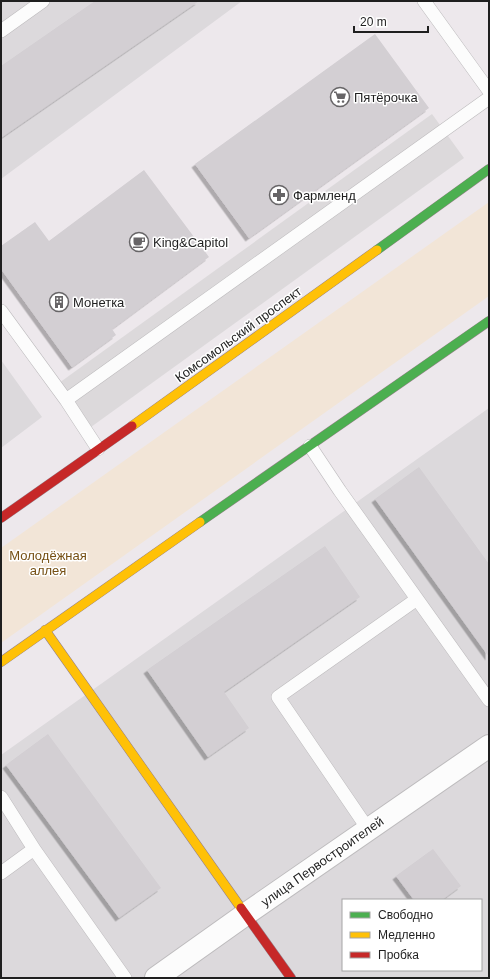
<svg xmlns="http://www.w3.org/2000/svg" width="490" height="979" viewBox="0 0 490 979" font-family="Helvetica,sans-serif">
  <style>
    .residential { fill: #dcd9dc; fill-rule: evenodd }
    .park { fill: #f2e5d7 }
    .parking { fill: #dcd9db }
    .building { fill: #d3cfd3; filter: url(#shadow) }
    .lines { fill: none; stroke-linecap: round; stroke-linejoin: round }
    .lane-casing { stroke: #bdbbbd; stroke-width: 14 }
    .street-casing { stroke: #bdbbbd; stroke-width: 24 }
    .fast-casing { stroke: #96818a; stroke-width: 10 }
    .slow-casing { stroke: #96818a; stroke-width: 10 }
    .jam-casing { stroke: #96818a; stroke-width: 10 }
    .lane { stroke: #fcfcfc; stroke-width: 13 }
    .street { stroke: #fcfcfc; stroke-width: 22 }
    .fast { stroke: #4caf50; stroke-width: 9 }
    .slow { stroke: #ffc107; stroke-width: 9 }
    .jam { stroke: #c62828; stroke-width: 9 }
    .labels { text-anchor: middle; stroke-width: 3; stroke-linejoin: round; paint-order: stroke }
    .poi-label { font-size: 13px; fill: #1f1f1f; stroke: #fff; text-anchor: start }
    .street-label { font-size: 13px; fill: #1f1f1f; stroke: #fff }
    .park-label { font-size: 13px; fill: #765014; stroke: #fff }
  </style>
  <defs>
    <filter id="shadow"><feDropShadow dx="-3.5" dy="3.5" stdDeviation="0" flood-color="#0004"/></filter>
  </defs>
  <rect width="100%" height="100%" fill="#ede8ec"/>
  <path class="residential" d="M1,1H242L1,179Z
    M1,360L42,417L1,448Z
    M489,408V978H1V755ZM343,900H481V970H343Z"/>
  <path class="park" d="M489,202V296L1,643V548Z"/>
  <path class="parking" d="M432,114L464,158L91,427L59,383Z"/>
  <path class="building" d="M95,1H199L1,138V66Z
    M375,34L429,108L249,238L195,164Z
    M144,170L209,257L112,329L116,335L72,367L1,269V246L35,222L49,241Z
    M419,467L489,564V657L375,499Z
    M325,546L360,597L224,692L249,728L208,757L147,670Z
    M48,734L161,888L119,918L6,765Z
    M433,849L461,886L442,900H414L396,876Z"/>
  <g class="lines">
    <defs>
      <path id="lane" d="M424,1L489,91
        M1,31L43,1
        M1,311L66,400L98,449
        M66,400L489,98
        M310,446L340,491L489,700
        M1,797L34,849L125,978
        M368,829L278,697L417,599
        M1,873L34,849"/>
      <path id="street" d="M156,978L246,914L489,746"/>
      <path id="fast" d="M377,250L489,169
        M200,522L489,321"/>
      <path id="slow" d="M132,426L377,250
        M45,630L241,908
        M1,662L200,522"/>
      <path id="jam" d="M1,518L132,426
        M241,908L291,978"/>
    </defs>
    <use href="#lane" class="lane-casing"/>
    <use href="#street" class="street-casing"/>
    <use href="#fast" class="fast-casing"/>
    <use href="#slow" class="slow-casing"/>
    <use href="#jam" class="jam-casing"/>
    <use href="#lane" class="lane"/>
    <use href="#street" class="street"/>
    <use href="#fast" class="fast"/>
    <use href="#slow" class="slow"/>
    <use href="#jam" class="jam"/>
  </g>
  <defs>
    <symbol id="supermarket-ring" viewBox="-11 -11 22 22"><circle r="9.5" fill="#fff" stroke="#676567" stroke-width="1.5"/><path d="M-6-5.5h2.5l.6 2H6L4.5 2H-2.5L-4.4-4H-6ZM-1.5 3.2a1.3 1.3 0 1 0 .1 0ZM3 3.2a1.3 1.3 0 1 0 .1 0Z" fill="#676567"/></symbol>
    <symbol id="pharmacy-ring" viewBox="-11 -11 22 22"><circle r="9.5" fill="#fff" stroke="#676567" stroke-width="1.5"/><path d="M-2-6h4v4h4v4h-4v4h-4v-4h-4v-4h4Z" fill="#676567"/></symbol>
    <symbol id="cafe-ring" viewBox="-11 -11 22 22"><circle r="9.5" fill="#fff" stroke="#676567" stroke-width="1.5"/><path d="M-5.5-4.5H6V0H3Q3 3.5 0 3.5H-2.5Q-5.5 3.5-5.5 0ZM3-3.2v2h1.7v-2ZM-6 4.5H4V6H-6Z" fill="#676567"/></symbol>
    <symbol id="building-ring" viewBox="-11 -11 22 22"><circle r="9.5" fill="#fff" stroke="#676567" stroke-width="1.5"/><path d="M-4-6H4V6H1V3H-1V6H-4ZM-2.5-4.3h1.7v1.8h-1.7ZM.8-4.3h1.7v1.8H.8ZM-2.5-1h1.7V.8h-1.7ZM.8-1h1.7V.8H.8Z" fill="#676567"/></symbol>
  </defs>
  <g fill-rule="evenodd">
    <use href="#supermarket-ring" x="329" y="86" width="22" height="22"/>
    <use href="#pharmacy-ring" x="268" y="184" width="22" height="22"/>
    <use href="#cafe-ring" x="128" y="231" width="22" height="22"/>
    <use href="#building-ring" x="48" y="291" width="22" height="22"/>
  </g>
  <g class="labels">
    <g class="poi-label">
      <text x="354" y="102">Пятёрочка</text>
      <text x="293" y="200">Фармленд</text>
      <text x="153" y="247">King&amp;Capitol</text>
      <text x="73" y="307">Монетка</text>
    </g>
    <g class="street-label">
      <text transform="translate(238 334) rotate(-36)" y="5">Комсомольский проспект</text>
      <text transform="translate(322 861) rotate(-35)" y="5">улица Первостроителей</text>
    </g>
    <g class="park-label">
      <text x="48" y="560">Молодёжная<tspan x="48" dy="15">аллея</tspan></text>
    </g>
  </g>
  <rect width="490" height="979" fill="none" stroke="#1f1f1f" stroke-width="4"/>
  <rect x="342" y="899" width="140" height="72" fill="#ffffff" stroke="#a5a5a5"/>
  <rect x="350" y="912" width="20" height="6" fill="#4caf50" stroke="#a5a5a5"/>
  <text x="378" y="919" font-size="12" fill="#1f1f1f">Свободно</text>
  <rect x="350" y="932" width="20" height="6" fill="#ffc107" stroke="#a5a5a5"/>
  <text x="378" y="939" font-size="12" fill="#1f1f1f">Медленно</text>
  <rect x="350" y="952" width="20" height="6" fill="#c62828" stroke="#a5a5a5"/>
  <text x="378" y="959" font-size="12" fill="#1f1f1f">Пробка</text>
  <path d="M354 26v6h74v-6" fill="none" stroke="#1f1f1f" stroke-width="2"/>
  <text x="360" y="26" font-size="12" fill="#1f1f1f" stroke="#ffffff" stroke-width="3" paint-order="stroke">20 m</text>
</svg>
